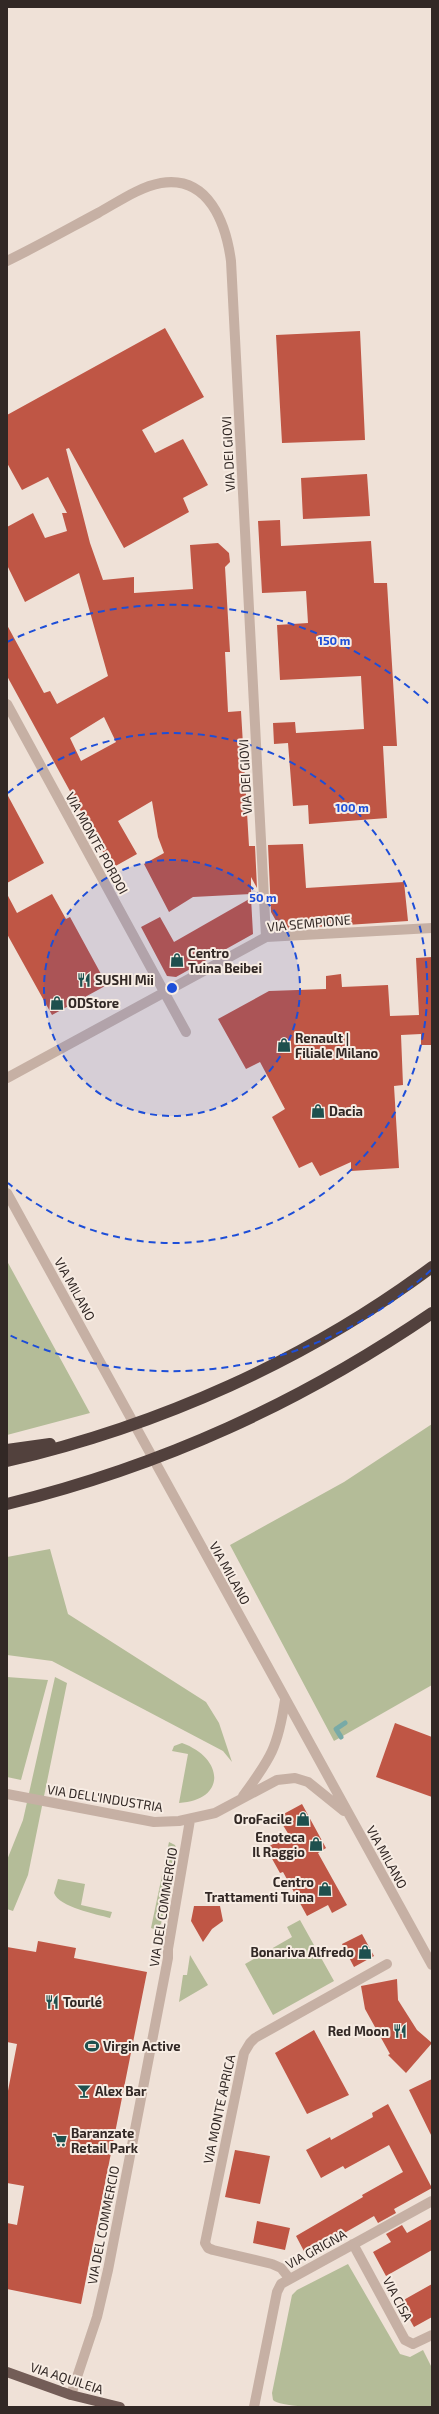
<svg xmlns="http://www.w3.org/2000/svg" width="439" height="2414" viewBox="0 0 439 2414" font-family="'Exo 2',sans-serif">
  <style>
    .green { fill: #b4bc98 }
    .lines { fill: none; stroke-linecap: round; stroke-linejoin: round }
    .stream { stroke: #78aaa7; stroke-width: 5 }
    .building { fill: #bf5645; fill-rule: evenodd }
    .minor { stroke: #c6b0a4; stroke-width: 10 }
    .major { stroke: #735d57; stroke-width: 10 }
    .highway { stroke: #52413d; stroke-width: 12 }
    .ring { fill: none; stroke: #1d4ed8; stroke-width: 2; stroke-dasharray: 7 5 }
    .labels { text-anchor: middle; stroke-width: 4; stroke-linejoin: round; paint-order: stroke }
    .street-label { font-size: 13px; fill: #322825; stroke: #f7ece3 }
    .poi-label { font-size: 13px; font-weight: bold; fill: #322825; stroke: #f7ece3; text-anchor: start }
    .centre { fill: #1d4ed8; stroke: #f7ece3; stroke-width: 2 }
    .ring-label { font-size: 12px; text-anchor: middle; font-weight: bold; fill: #1d4ed8; stroke: #f7ece3; stroke-width: 4; stroke-linejoin: round; paint-order: stroke }
  </style>
  <rect width="100%" height="100%" fill="#efe1d7"/>
  <path class="green" d="M7,1261L90,1413L7,1435Z
    M432,1424V1685L334,1741L230,1545L344,1482Z
    M50,1549L68,1614L206,1702L219,1723L232,1762L223,1751L52,1661L7,1655V1557Z
    M7,1677L48,1680L21,1780L7,1777Z
    M55,1677L67,1683L28,1875L13,1911L7,1909V1860L23,1820Z
    M182,1743C224,1758 227,1800 179,1803L188,1754L172,1751L174,1746Z
    M169,1842L175,1845L177,1851L161,1924L154,1929L151,1928Z
    M58,1879L85,1884L81,1905L112,1912L110,1918C96,1914 59,1907 54,1893Z
    M300,1920L334,1981L273,2015L245,1964L292,1937L287,1927Z
    M190,1955L208,1985L179,2002L183,1975H187Z
    M348,2264L400,2354L410,2357L423,2350L432,2368V2407C408,2407 285,2412 273,2400L272,2393L292,2295L297,2290Z"/>
  <g class="lines">
    <path class="stream" d="M341,1737L336,1729L345,1723"/>
  </g>
  <path class="building" d="M165,328L204,397L142,430L155,453L183,439L208,485L183,498L189,512L124,548L69,448L66,449L90,543L103,580L134,577V593L193,589L190,545L218,543L229,553L230,562L225,567L230,652H225L228,712L241,711L249,846H255L257,888L251,877V894L193,897L169,912L144,864L164,853L158,837L152,801L118,821L137,854L112,868L7,676V625L44,693L50,691L57,704L108,676L79,573L25,602L7,565V527L33,513L45,538L67,531L62,513H67L48,477L22,490L7,463V415ZM104,717L116,742L81,761L70,738Z
    M360,331L365,440L282,443L276,335Z
    M367,474L370,516L303,519L301,478Z
    M280,520L281,546L371,541L374,583H387L397,746H383L387,818L309,824L308,805L293,806L288,743L274,744L273,723L295,722L296,733L364,729L361,676L280,680L277,625L308,623L306,591L262,593L258,521Z
    M7,794L44,863L7,883Z
    M303,844L306,888L404,882L408,921L285,929L279,926L271,912L268,845Z
    M7,894L17,913L52,894L66,919L70,917L107,985L52,1015L7,934Z
    M251,898L253,934L176,977L167,976L141,927L160,917L174,942Z
    M432,957V1045H421V1034L401,1035L403,1085L394,1086L399,1168L351,1171V1162L320,1176L312,1162L299,1168L272,1117L285,1109L260,1062L246,1069L218,1019L269,991L326,989V976L341,974L342,987L388,985L390,1016L419,1015L416,958Z
    M395,1723L432,1737V1797L376,1777Z
    M302,1804L326,1848L318,1853L347,1905L332,1913L328,1905L307,1916L283,1872L280,1873L266,1848L289,1835L278,1817Z
    M194,1906H220L223,1921L212,1929L203,1942L191,1921Z
    M362,1934L374,1956L354,1967L342,1944Z
    M38,1941L76,1948L74,1958L147,1972L81,2304L7,2289V2223L17,2225L24,2186L7,2183V2096L17,2044L7,2042V1947L36,1952Z
    M397,1979L398,2000L417,2030L432,2043L406,2073L388,2055L390,2054L365,2009L361,1986Z
    M314,2030L349,2095L307,2114L275,2053Z
    M432,2079V2137L409,2090Z
    M388,2104L432,2188L394,2209L396,2213L378,2223L374,2216L306,2255L296,2236L363,2197L362,2195L403,2172L389,2145L345,2169L343,2166L321,2178L306,2150L330,2137L331,2140L373,2117L372,2113Z
    M235,2150L270,2156L260,2204L225,2197Z
    M432,2219V2250L386,2276L373,2252L391,2242L386,2234L402,2225L407,2233Z
    M257,2221L290,2228L285,2250L253,2243Z
    M432,2284V2317L414,2327L400,2302Z"/>
  <g class="lines">
    <path class="minor" d="M7,261C38,246 68,229 98,213C118,202 139,187 161,183C209,175 226,224 231,261L266,937
      M7,704L186,1032
      M7,1078L266,937L432,928
      M7,1193L432,1965
      M7,1794L154,1822L179,1821L215,1813L277,1780L295,1778L308,1782L344,1811
      M243,1796C271,1758 278,1747 285,1700
      M353,2244L405,2340L413,2344L432,2335
      M289,2278L281,2268L272,2264L213,2250L208,2248L205,2243L244,2053L250,2043L255,2038L387,1964
      M71,2395L97,2317L108,2270L168,1958V1949L190,1820
      M254,2407L277,2292L281,2284L432,2201"/>
    <path class="major" d="M7,2372L71,2395L120,2407"/>
    <path class="highway" d="M7,1450L50,1444
      M7,1461C159,1426 307,1360 432,1267
      M7,1504C162,1466 300,1403 432,1313"/>
  </g>
  <circle cx="172" cy="988" r="128" fill="#1d4ed8" fill-opacity=".12"/>
  <g class="ring">
    <circle cx="172" cy="988" r="128"/>
    <path d="M8 793A255 255 0 1 1 8 1183"/>
    <path d="M431 1270A383 383 0 0 1 7 1334M7 642A383 383 0 0 1 431 706"/>
  </g>
  <defs>
    <symbol id="shop-bare" viewBox="-9 -9 18 18"><path d="M-5-2.5h2.3a2.7 3.5 0 0 1 5.4 0H5L5.5 6h-11ZM-1.5-2.5h3a1.5 2.3 0 0 0-3 0Z" fill="#1e504e" stroke="#f7ece3" stroke-width="2.5" paint-order="stroke"/></symbol>
    <symbol id="restaurant-bare" viewBox="-9 -9 18 18"><path d="M-5-6h1v4h1v-4h1v4h1v-4h1v5L-1.5 .5V6h-2V.5L-5-1ZM5-6V6H3V1.5H1.5Q1.5-4 5-6Z" fill="#1e504e" stroke="#f7ece3" stroke-width="2.5" paint-order="stroke"/></symbol>
    <symbol id="stadium-bare" viewBox="-9 -9 18 18"><path d="M0-5a6.5 5 0 1 0 0 10a6.5 5 0 1 0 0-10ZM-3.5-1.8h7v3.6h-7Z" fill="#1e504e" stroke="#f7ece3" stroke-width="2.5" paint-order="stroke"/></symbol>
    <symbol id="bar-bare" viewBox="-9 -9 18 18"><path d="M-6-5H6L.8 .8V4.5H3.5V6h-7V4.5H-.8V.8Z" fill="#1e504e" stroke="#f7ece3" stroke-width="2.5" paint-order="stroke"/></symbol>
    <symbol id="supermarket-bare" viewBox="-9 -9 18 18"><path d="M-6-5.5h2.5l.6 2H6L4.5 2H-2.5L-4.4-4H-6ZM-1.5 3.2a1.3 1.3 0 1 0 .1 0ZM3 3.2a1.3 1.3 0 1 0 .1 0Z" fill="#1e504e" stroke="#f7ece3" stroke-width="2.5" paint-order="stroke"/></symbol>
  </defs>
  <g fill-rule="evenodd">
    <use href="#shop-bare" x="167" y="950" width="20" height="20"/>
    <use href="#restaurant-bare" x="74" y="970" width="20" height="20"/>
    <use href="#shop-bare" x="47" y="993" width="20" height="20"/>
    <use href="#shop-bare" x="274" y="1035" width="20" height="20"/>
    <use href="#shop-bare" x="308" y="1101" width="20" height="20"/>
    <use href="#shop-bare" x="293" y="1809" width="20" height="20"/>
    <use href="#shop-bare" x="306" y="1834" width="20" height="20"/>
    <use href="#shop-bare" x="315" y="1879" width="20" height="20"/>
    <use href="#shop-bare" x="355" y="1942" width="20" height="20"/>
    <use href="#restaurant-bare" x="42" y="1992" width="20" height="20"/>
    <use href="#restaurant-bare" x="390" y="2021" width="20" height="20"/>
    <use href="#stadium-bare" x="82" y="2036" width="20" height="20"/>
    <use href="#bar-bare" x="74" y="2081" width="20" height="20"/>
    <use href="#supermarket-bare" x="50" y="2130" width="20" height="20"/>
  </g>
  <g class="labels">
    <g class="street-label">
      <text transform="translate(228 454) rotate(-93)" y="5">VIA DEI GIOVI</text>
      <text transform="translate(245 777) rotate(-93)" y="5">VIA DEI GIOVI</text>
      <text transform="translate(97 843) rotate(61)" y="5">VIA MONTE PORDOI</text>
      <text transform="translate(309 923) rotate(-5)" y="5">VIA SEMPIONE</text>
      <text transform="translate(75 1289) rotate(61)" y="5">VIA MILANO</text>
      <text transform="translate(230 1573) rotate(61)" y="5">VIA MILANO</text>
      <text transform="translate(105 1798) rotate(9)" y="5">VIA DELL'INDUSTRIA</text>
      <text transform="translate(387 1857) rotate(61)" y="5">VIA MILANO</text>
      <text transform="translate(163 1907) rotate(-81)" y="5">VIA DEL COMMERCIO</text>
      <text transform="translate(219 2109) rotate(-78)" y="5">VIA MONTE APRICA</text>
      <text transform="translate(103 2225) rotate(-79)" y="5">VIA DEL COMMERCIO</text>
      <text transform="translate(316 2249) rotate(-29)" y="5">VIA GRIGNA</text>
      <text transform="translate(398 2299) rotate(62)" y="5">VIA CISA</text>
      <text transform="translate(67 2378) rotate(18)" y="5">VIA AQUILEIA</text>
    </g>
    <g class="poi-label">
      <text x="188" y="958">Centro<tspan x="188" dy="15">Tuina Beibei</tspan></text>
      <text x="95" y="985">SUSHI Mii</text>
      <text x="68" y="1008">ODStore</text>
      <text x="295" y="1043">Renault |<tspan x="295" dy="15">Filiale Milano</tspan></text>
      <text x="329" y="1116">Dacia</text>
      <text x="292" y="1824" text-anchor="end">OroFacile</text>
      <text x="305" y="1842" text-anchor="end">Enoteca<tspan x="305" dy="15">Il Raggio</tspan></text>
      <text x="314" y="1887" text-anchor="end">Centro<tspan x="314" dy="15">Trattamenti Tuina</tspan></text>
      <text x="354" y="1957" text-anchor="end">Bonariva Alfredo</text>
      <text x="63" y="2007">Tourlé</text>
      <text x="389" y="2036" text-anchor="end">Red Moon</text>
      <text x="103" y="2051">Virgin Active</text>
      <text x="95" y="2096">Alex Bar</text>
      <text x="71" y="2138">Baranzate<tspan x="71" dy="15">Retail Park</tspan></text>
    </g>
  </g>
  <circle cx="172" cy="988" r="6" class="centre"/>
  <g class="ring-label">
    <text x="334" y="645">150 m</text>
    <text x="352" y="812">100 m</text>
    <text x="263" y="902">50 m</text>
  </g>
  <rect width="439" height="2414" fill="none" stroke="#322825" stroke-width="16"/>
</svg>
